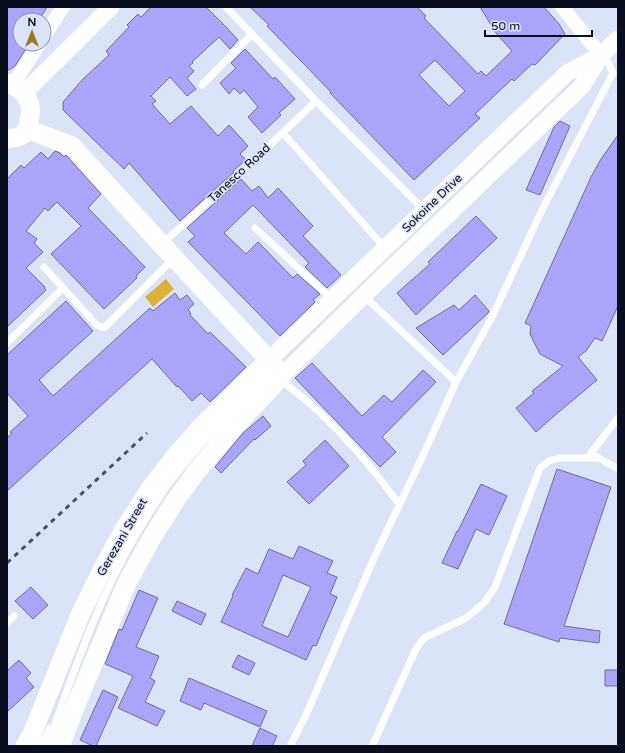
<svg xmlns="http://www.w3.org/2000/svg" width="625" height="753" viewBox="0 0 625 753" font-family="'Varela Round',sans-serif">
  <style>
    .green { fill: #deb13a }
    .building { fill: #aba5f9; stroke: #6f6c98; fill-rule: evenodd }
    .lines { fill: none; stroke-linecap: round; stroke-linejoin: round }
    .service { stroke: #fff; stroke-width: 7 }
    .minor { stroke: #fff; stroke-width: 14 }
    .tertiary { stroke: #fff; stroke-width: 17 }
    .secondary { stroke: #fff; stroke-width: 19 }
    .rail { stroke: #4c5263; stroke-width: 3; stroke-dasharray: 5 5; stroke-linecap: butt }
    .labels { text-anchor: middle; stroke-width: 3; stroke-linejoin: round; paint-order: stroke }
    .street-label { font-size: 12px; fill: #090f1f; stroke: #dbe3f6 }
  </style>
  <rect width="100%" height="100%" fill="#dbe3f6"/>
  <path class="green" d="M166,279L174,289L153,307L145,297Z"/>
  <path class="building" d="M7,7H47L39,20H20V44H29L15,66L7,71Z
    M151,7H206L227,28L238,40L230,49L219,37L192,62L193,63L189,66L194,71L187,78L196,89L187,96L170,77L151,96L156,101L152,104L170,124L191,106L218,136L229,125L248,146L240,154L246,160L233,171L234,172L180,221L129,163L124,169L63,110V102L83,79L109,55L106,51L129,27L127,25L138,14L141,17Z
    M250,7H417L426,16L424,18L478,74L481,71L486,76L512,51L496,33L480,7H544L559,24L565,34L535,65L532,64L514,81L512,79L475,114L480,118L414,180L330,93L331,92L267,26L269,25ZM435,60L465,91L449,106L419,75Z
    M245,49L273,79L275,77L295,99L279,113L281,115L262,133L248,117L258,107L244,90L240,94L234,88L229,94L220,83L236,68L231,63Z
    M560,121L570,126L540,195L526,190L554,127Z
    M618,135V306L602,341L595,338L586,351L578,357L597,380L554,416L536,432L516,408L534,393L532,391L563,366L540,354L530,334L531,326L525,323L591,177L601,159Z
    M55,151L60,153L64,157L66,155L101,194L88,208L145,267L136,276L137,278L104,309L51,254L81,226L57,202L48,211L45,208L26,231L37,239L34,243L43,252L26,268L45,287L44,288L46,290L7,327V179L21,165L24,168L41,152L48,159Z
    M241,179L252,191L259,186L268,198L278,188L313,226L303,236L341,275L327,288L305,267L309,263L253,205L224,233L246,254L258,242L293,278L297,274L320,294L313,300L315,302L280,336L253,308L188,242L195,236L187,228Z
    M476,216L497,238L416,315L397,293L430,264L428,262Z
    M175,293L180,300L187,295L194,304L188,309L191,314L190,315L208,334L210,332L246,367L210,402L201,393L192,401L178,386L177,387L152,359L7,491V438L12,433L10,432L28,416L7,393V355L66,301L93,331L39,380L53,396L150,308L153,311Z
    M475,295L489,311L488,313L443,355L416,328L454,305L459,310Z
    M312,363L362,416L384,395L392,402L423,370L436,382L382,437L396,452L380,467L295,378Z
    M263,416L271,426L255,440L254,439L221,473L215,467L243,433Z
    M325,440L349,466L309,504L287,482L306,465L303,461Z
    M557,469L611,487L564,626L600,631L599,643L560,638L559,642L504,624Z
    M481,484L507,496L489,535L476,529L458,569L442,563L457,531H458Z
    M299,546L333,561L327,573L337,577L330,594L337,597L316,646L313,645L306,660L221,622L233,596L232,595L246,568L258,574L269,549L293,559ZM283,575L311,587L288,637L262,626Z
    M31,587L48,605L33,619L15,601Z
    M139,590L158,598L136,647L159,656L150,678L155,681L145,702L165,711L157,726L118,708L133,676L105,664L119,629L122,630Z
    M177,601L206,614L201,625L172,611Z
    M238,655L255,663L249,675L232,667Z
    M19,660L31,673L26,678L34,687L7,712V671Z
    M605,670H618V686H605Z
    M189,678L267,711L260,727L204,703L201,710L180,701Z
    M103,690L118,697L96,746H93L80,740Z
    M260,728L277,736L272,746H252Z"/>
  <g class="lines">
    <path class="service" d="M226,7L316,101L424,210
      M202,85L252,34
      M283,133L385,248
      M255,228L332,299
      M162,244L251,163L316,101
      M44,267L96,324L101,327H105L174,258
      M364,296L456,382
      M7,343L63,288
      M279,379C289,387 299,394 308,402C342,432 372,467 399,504
      M599,458L618,469
      M7,623L14,616
      M40,746L50,728
      M47,746C76,665 104,581 152,509C157,501 162,493 167,486C199,443 238,406 275,368
      M290,746L305,717L374,558L426,449L456,382L491,319L542,210L613,73L609,64L601,55
      M372,746L416,649L424,638L466,618L484,603L495,587L540,468L549,461L559,458H599L591,453L618,418"/>
    <path class="minor" d="M562,7L601,55
      M44,36L63,7
      M13,85L39,44"/>
    <path class="tertiary" d="M24,93L111,7
      M269,360L567,73L599,56
      M283,375L364,295L582,86L601,55L618,39"/>
    <path class="secondary" d="M7,83C25,89 34,103 29,121C28,126 27,132 22,135C19,138 11,138 7,139
      M27,129L72,146L162,245L283,375L234,427L196,472L177,498L151,539L126,585L75,707L60,746
      M25,746L32,734L81,613L104,566L125,528L150,489L173,459L201,427L269,360"/>
    <path class="rail" d="M7,563L147,433"/>
  </g>
  <g class="labels">
    <g class="street-label">
      <text transform="translate(239 173) rotate(-43)" y="4">Tanesco Road</text>
      <text transform="translate(432 203) rotate(-44)" y="4">Sokoine Drive</text>
      <text transform="translate(122 537) rotate(-60)" y="4">Gerezani Street</text>
    </g>
  </g>
  <rect width="625" height="753" fill="none" stroke="#090f1f" stroke-width="16"/>
  <g transform="translate(32 32)"><circle r="19" fill="#dbe3f6" stroke="#878ea0"/>
  <path d="M0-3L7 15L0 10L-7 15Z" fill="#997822"/>
  <text y="-6" font-size="11" font-weight="bold" text-anchor="middle" fill="#090f1f">N</text>
  </g>
  <path d="M485 30v6h107v-6" fill="none" stroke="#090f1f" stroke-width="2"/>
  <text x="491" y="30" font-size="12" fill="#090f1f" stroke="#dbe3f6" stroke-width="3" paint-order="stroke">50 m</text>
</svg>
